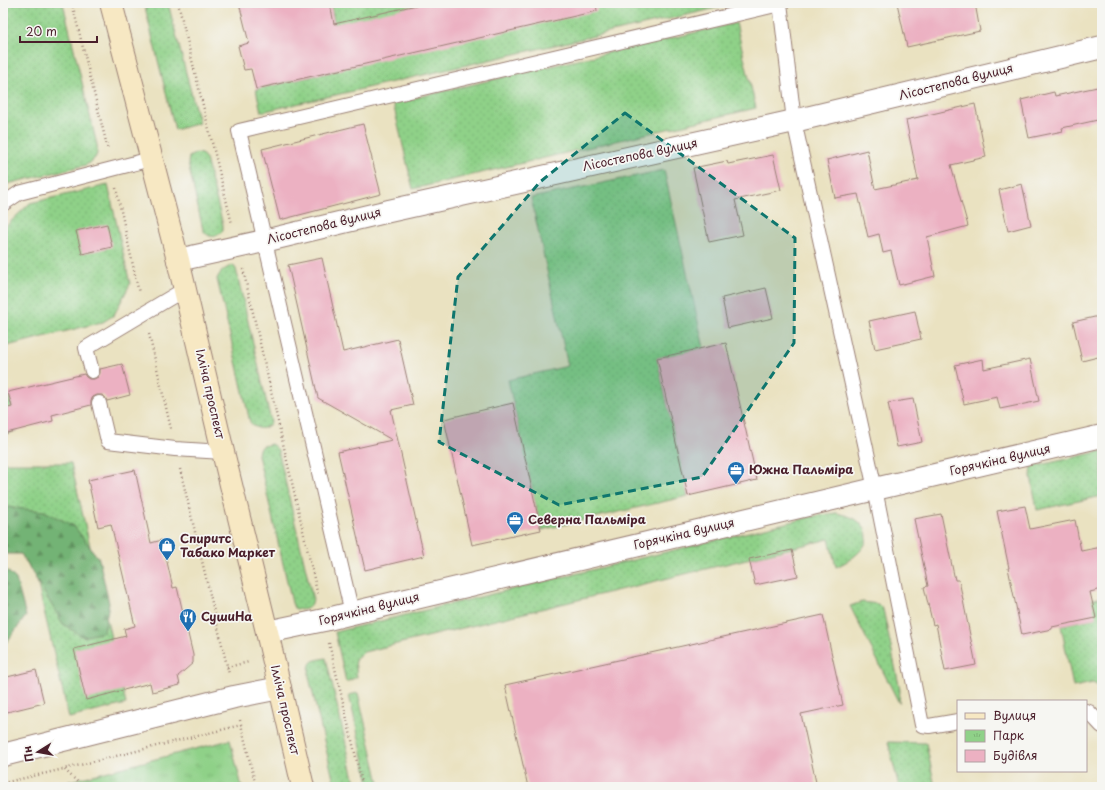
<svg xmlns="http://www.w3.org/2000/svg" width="1105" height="790" viewBox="0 0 1105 790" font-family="'Playpen Sans',sans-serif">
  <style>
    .grass { fill: url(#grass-dots); stroke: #6c785a }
    .forest { fill: url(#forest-firs); stroke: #5e6950 }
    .park { fill: url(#park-tufts); stroke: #6c785a }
    .building { fill: #ecb1c2 }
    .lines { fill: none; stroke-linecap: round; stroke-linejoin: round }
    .service-casing { stroke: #9a8076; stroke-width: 16 }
    .minor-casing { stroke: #9a8076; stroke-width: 24 }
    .secondary-casing { stroke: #9a8076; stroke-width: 24 }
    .path { stroke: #9a8076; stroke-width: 2.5; stroke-dasharray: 1 3; stroke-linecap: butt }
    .service { stroke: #fff; stroke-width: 14 }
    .minor { stroke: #fff; stroke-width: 22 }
    .secondary { stroke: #f7e8c3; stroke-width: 22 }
    .marked { fill: #0f766e; fill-opacity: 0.2; stroke: #0f766e; stroke-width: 3; stroke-dasharray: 8 5; stroke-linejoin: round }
    .labels { text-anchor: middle; stroke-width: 3.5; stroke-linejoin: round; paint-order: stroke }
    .street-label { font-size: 12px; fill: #4a1f2b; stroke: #f6f6f2 }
    .poi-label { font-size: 12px; font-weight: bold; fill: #4a1f2b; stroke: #f6f6f2; text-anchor: start }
  </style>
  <defs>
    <pattern id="grass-dots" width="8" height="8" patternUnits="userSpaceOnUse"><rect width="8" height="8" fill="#8fd188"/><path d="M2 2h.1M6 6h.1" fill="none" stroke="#7db376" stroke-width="1.8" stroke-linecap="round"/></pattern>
    <pattern id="forest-firs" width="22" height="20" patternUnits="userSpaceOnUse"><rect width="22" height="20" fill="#73b374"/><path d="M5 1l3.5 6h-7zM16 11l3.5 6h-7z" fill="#60915f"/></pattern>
    <pattern id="park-tufts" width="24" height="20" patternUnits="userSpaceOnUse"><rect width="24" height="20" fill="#8fd188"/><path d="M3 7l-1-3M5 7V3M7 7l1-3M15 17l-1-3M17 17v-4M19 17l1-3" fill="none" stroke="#7db376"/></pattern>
  </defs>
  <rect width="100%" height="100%" fill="#f6f6f2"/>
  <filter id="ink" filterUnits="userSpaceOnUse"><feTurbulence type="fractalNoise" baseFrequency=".025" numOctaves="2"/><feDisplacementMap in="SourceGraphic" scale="8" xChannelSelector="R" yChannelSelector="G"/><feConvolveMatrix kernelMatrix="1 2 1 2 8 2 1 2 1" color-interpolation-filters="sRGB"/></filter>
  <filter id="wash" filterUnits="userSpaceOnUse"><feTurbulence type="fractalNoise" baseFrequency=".012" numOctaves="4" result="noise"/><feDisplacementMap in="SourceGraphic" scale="16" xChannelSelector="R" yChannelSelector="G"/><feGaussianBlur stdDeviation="0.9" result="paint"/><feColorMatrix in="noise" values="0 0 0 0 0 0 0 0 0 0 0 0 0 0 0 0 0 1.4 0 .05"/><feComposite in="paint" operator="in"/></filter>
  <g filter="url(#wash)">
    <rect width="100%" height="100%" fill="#eae2c1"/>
    <path class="grass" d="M3,3H63L97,145C98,156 96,159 86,165L3,185Z
      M144,3H168L199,123L175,130Z
      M345,3H739L261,112L256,89L344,69L331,6Z
      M736,23L756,108L413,189L393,103Z
      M196,153L202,154L206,159L223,225V231C216,238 209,239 203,230L188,163L189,157Z
      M664,170L704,348L657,358L688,496L541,530L508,380L568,366L531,198Z
      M108,185L130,284L114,315L103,322L3,347V229L30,203Z
      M233,265L236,269L270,417L271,423C265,430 257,431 250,422L217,279C221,270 225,269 233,265Z
      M8,392L18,430L3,435V394Z
      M271,444L274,446L278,450L313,600C311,609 303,612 294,608L292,603L258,455L259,449L263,446Z
      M1102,451V496L1037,510L1031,476L1032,467Z
      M3,463H71L126,704L69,718L28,542L3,548Z
      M836,513C844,515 855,517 860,523C880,542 852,560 836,567L829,539L364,652L355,660L357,677L346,682L335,632L815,516Z
      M1102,597V688L1093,683L1073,687L1061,625L1095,618L1091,600Z
      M862,602L878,604L883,609L900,690L899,703L850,606Z
      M326,658L356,787H335L309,677C309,660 310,661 326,658Z
      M358,693L380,787H370L349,695Z
      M888,742L926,743L935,787H899Z"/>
    <path class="forest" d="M3,506L5,507L44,511L74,526L99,559L109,603L104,632L83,637L63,624L21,554H3Z
      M3,567L16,579L26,616L9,639L3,646Z"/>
    <path class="park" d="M230,740L242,787H72L66,782Z"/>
    <g id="blocks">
      <path class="building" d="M239,3H330L334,24L425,3H596L597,11L256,89L251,69L244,70L238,46L249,43Z
        M897,3H975L980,31L907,47Z
        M1102,86V119L1062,128L1063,131L1029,138L1021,100L1054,92L1055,96Z
        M975,104L986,157L951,165L968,226L927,237L935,276L899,285L891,251L883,253L879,234L868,237L858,194L835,198L827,160L867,150L875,189L918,180L906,120Z
        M363,124L381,194L280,220L262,149Z
        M773,155L781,190L735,200L743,235L709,242L693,168L727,161L728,164Z
        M1022,184L1031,225L1008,231L999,190Z
        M107,224L112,247L82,254L76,231Z
        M322,258L343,352L398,339L413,405L391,410L424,556L365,570L338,452L392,440L318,398L288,265Z
        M766,288L773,318L728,328L722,298Z
        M915,311L921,339L875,349L869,321Z
        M1099,316L1102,331V356L1082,361L1073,322Z
        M726,343L757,480L688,496L657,358Z
        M983,359L984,369L1030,359L1039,401L1000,409L997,397L964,404L955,365Z
        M122,364L130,395L107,401L105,397L102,395H97L93,397L91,400V405L52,415L53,421L3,434V409L12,407L8,392L84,374L86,377L89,379H94L98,377L100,373V369Z
        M913,399L922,442L897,447L888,403Z
        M513,403L541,530L472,545L444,419Z
        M135,470L151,543L162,540L173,588L177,587L193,655V663L178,676L180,685L152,692L150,683L86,700L74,649L126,636L124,629L135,626L111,524L98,527L88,480Z
        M1025,506L1030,529L1075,520L1081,551L1102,547V589L1090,592L1096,618L1052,627V629L1022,635L1008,568H1009L997,511Z
        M941,514L955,580H959L976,665L945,671L936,624L933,625L924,587L928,586L914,519Z
        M792,550L798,576L755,585L749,559Z
        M823,615L843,705L801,714L817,787H528L505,685Z
        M36,670L44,703L3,713V678Z"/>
    </g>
  </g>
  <g filter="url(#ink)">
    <use href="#blocks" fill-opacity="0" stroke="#9a8076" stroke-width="1"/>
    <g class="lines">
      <defs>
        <path id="service" d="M780,3L794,121L875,489L922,725L929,726L958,721
          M3,204L19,193L151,159
          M92,371L86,348L185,289
          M99,403L108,441L175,449L223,452
          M352,613L239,131L780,4
          M1086,711L1089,712L1102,726"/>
        <path id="minor" d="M178,260L264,241L389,211L794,121L1102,47
          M267,632L324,620L352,613L875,489L1102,436
          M3,755L234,697L280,688"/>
        <path id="secondary" d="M111,3L178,260L223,452L267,632L303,787"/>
      </defs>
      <use href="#service" class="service-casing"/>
      <use href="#minor" class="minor-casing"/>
      <use href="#secondary" class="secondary-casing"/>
      <path class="path" d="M72,3L108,150
        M178,3L232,224
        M116,188L139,293
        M243,269L318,596
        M149,334L171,429
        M180,469L229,674
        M329,643L363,787
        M227,667L249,662
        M240,720L256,787
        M3,783L64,769
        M83,787L64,769L241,725"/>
      <use href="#service" class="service"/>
      <use href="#minor" class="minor"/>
      <use href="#secondary" class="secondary"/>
    </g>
  </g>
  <path class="marked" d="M625,113L795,238L794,343L702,477L559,505L439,442L458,277L540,182Z"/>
  <defs>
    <symbol id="office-pin" viewBox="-11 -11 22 30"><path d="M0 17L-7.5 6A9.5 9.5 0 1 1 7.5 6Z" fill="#1f6fb2" stroke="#f6f6f2"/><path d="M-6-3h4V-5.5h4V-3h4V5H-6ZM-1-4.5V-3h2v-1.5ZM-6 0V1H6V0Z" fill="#fff"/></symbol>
    <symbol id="shop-pin" viewBox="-11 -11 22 30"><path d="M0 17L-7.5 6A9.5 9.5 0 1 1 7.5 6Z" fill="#1f6fb2" stroke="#f6f6f2"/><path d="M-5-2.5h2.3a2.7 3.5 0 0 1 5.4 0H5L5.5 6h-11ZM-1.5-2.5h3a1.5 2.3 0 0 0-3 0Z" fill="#fff"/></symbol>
    <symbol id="restaurant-pin" viewBox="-11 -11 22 30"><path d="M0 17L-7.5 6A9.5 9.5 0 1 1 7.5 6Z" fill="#1f6fb2" stroke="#f6f6f2"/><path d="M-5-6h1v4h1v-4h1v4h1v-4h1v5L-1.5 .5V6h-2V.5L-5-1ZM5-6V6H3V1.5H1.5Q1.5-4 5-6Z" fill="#fff"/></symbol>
  </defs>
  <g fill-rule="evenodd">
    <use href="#office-pin" x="726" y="460" width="20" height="27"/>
    <use href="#office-pin" x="505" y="510" width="20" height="27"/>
    <use href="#shop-pin" x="157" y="536" width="20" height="27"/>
    <use href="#restaurant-pin" x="178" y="607" width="20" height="27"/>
  </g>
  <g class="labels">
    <g class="street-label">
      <text transform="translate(956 82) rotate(-14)" y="4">Лісостепова вулиця</text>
      <text transform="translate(640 155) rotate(-12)" y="4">Лісостепова вулиця</text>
      <text transform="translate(324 226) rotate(-14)" y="4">Лісостепова вулиця</text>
      <text transform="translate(210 394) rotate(77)" y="4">Ілліча проспект</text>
      <text transform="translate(1000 460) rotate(-13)" y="4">Горячкіна вулиця</text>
      <text transform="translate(684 534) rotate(-13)" y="4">Горячкіна вулиця</text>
      <text transform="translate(369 609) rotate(-14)" y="4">Горячкіна вулиця</text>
      <text transform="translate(285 710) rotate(77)" y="4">Ілліча проспект</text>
    </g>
    <g class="poi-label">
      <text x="749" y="474">Южна Пальміра</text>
      <text x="528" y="524">Северна Пальміра</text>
      <text x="180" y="543">Спиритc<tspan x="180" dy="14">Табако Маркет</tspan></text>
      <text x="201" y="621">СушиНа</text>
    </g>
  </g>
  <rect width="1105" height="790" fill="none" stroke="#f6f6f2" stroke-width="16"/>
  <rect x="957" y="700" width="130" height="72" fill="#f6f6f2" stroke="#b1a0a2"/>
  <rect x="965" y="713" width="20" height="6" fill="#f7e8c3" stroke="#b1a0a2"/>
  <text x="993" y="720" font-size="12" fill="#4a1f2b">Вулиця</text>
  <rect x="965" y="730" width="20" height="12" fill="url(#park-tufts)" stroke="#b1a0a2"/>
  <text x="993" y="740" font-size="12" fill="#4a1f2b">Парк</text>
  <rect x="965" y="750" width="20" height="12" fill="#ecb1c2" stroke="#b1a0a2"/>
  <text x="993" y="760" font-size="12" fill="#4a1f2b">Будівля</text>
  <g transform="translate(38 752) rotate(259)" stroke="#f6f6f2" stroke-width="3" paint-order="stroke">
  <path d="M0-3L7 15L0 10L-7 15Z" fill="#4a1f2b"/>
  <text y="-6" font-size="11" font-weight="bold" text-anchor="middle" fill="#4a1f2b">Пн</text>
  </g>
  <path d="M20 36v6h77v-6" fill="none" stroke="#4a1f2b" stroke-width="2"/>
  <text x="26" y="36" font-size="12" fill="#4a1f2b" stroke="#f6f6f2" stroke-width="3" paint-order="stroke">20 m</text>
</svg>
